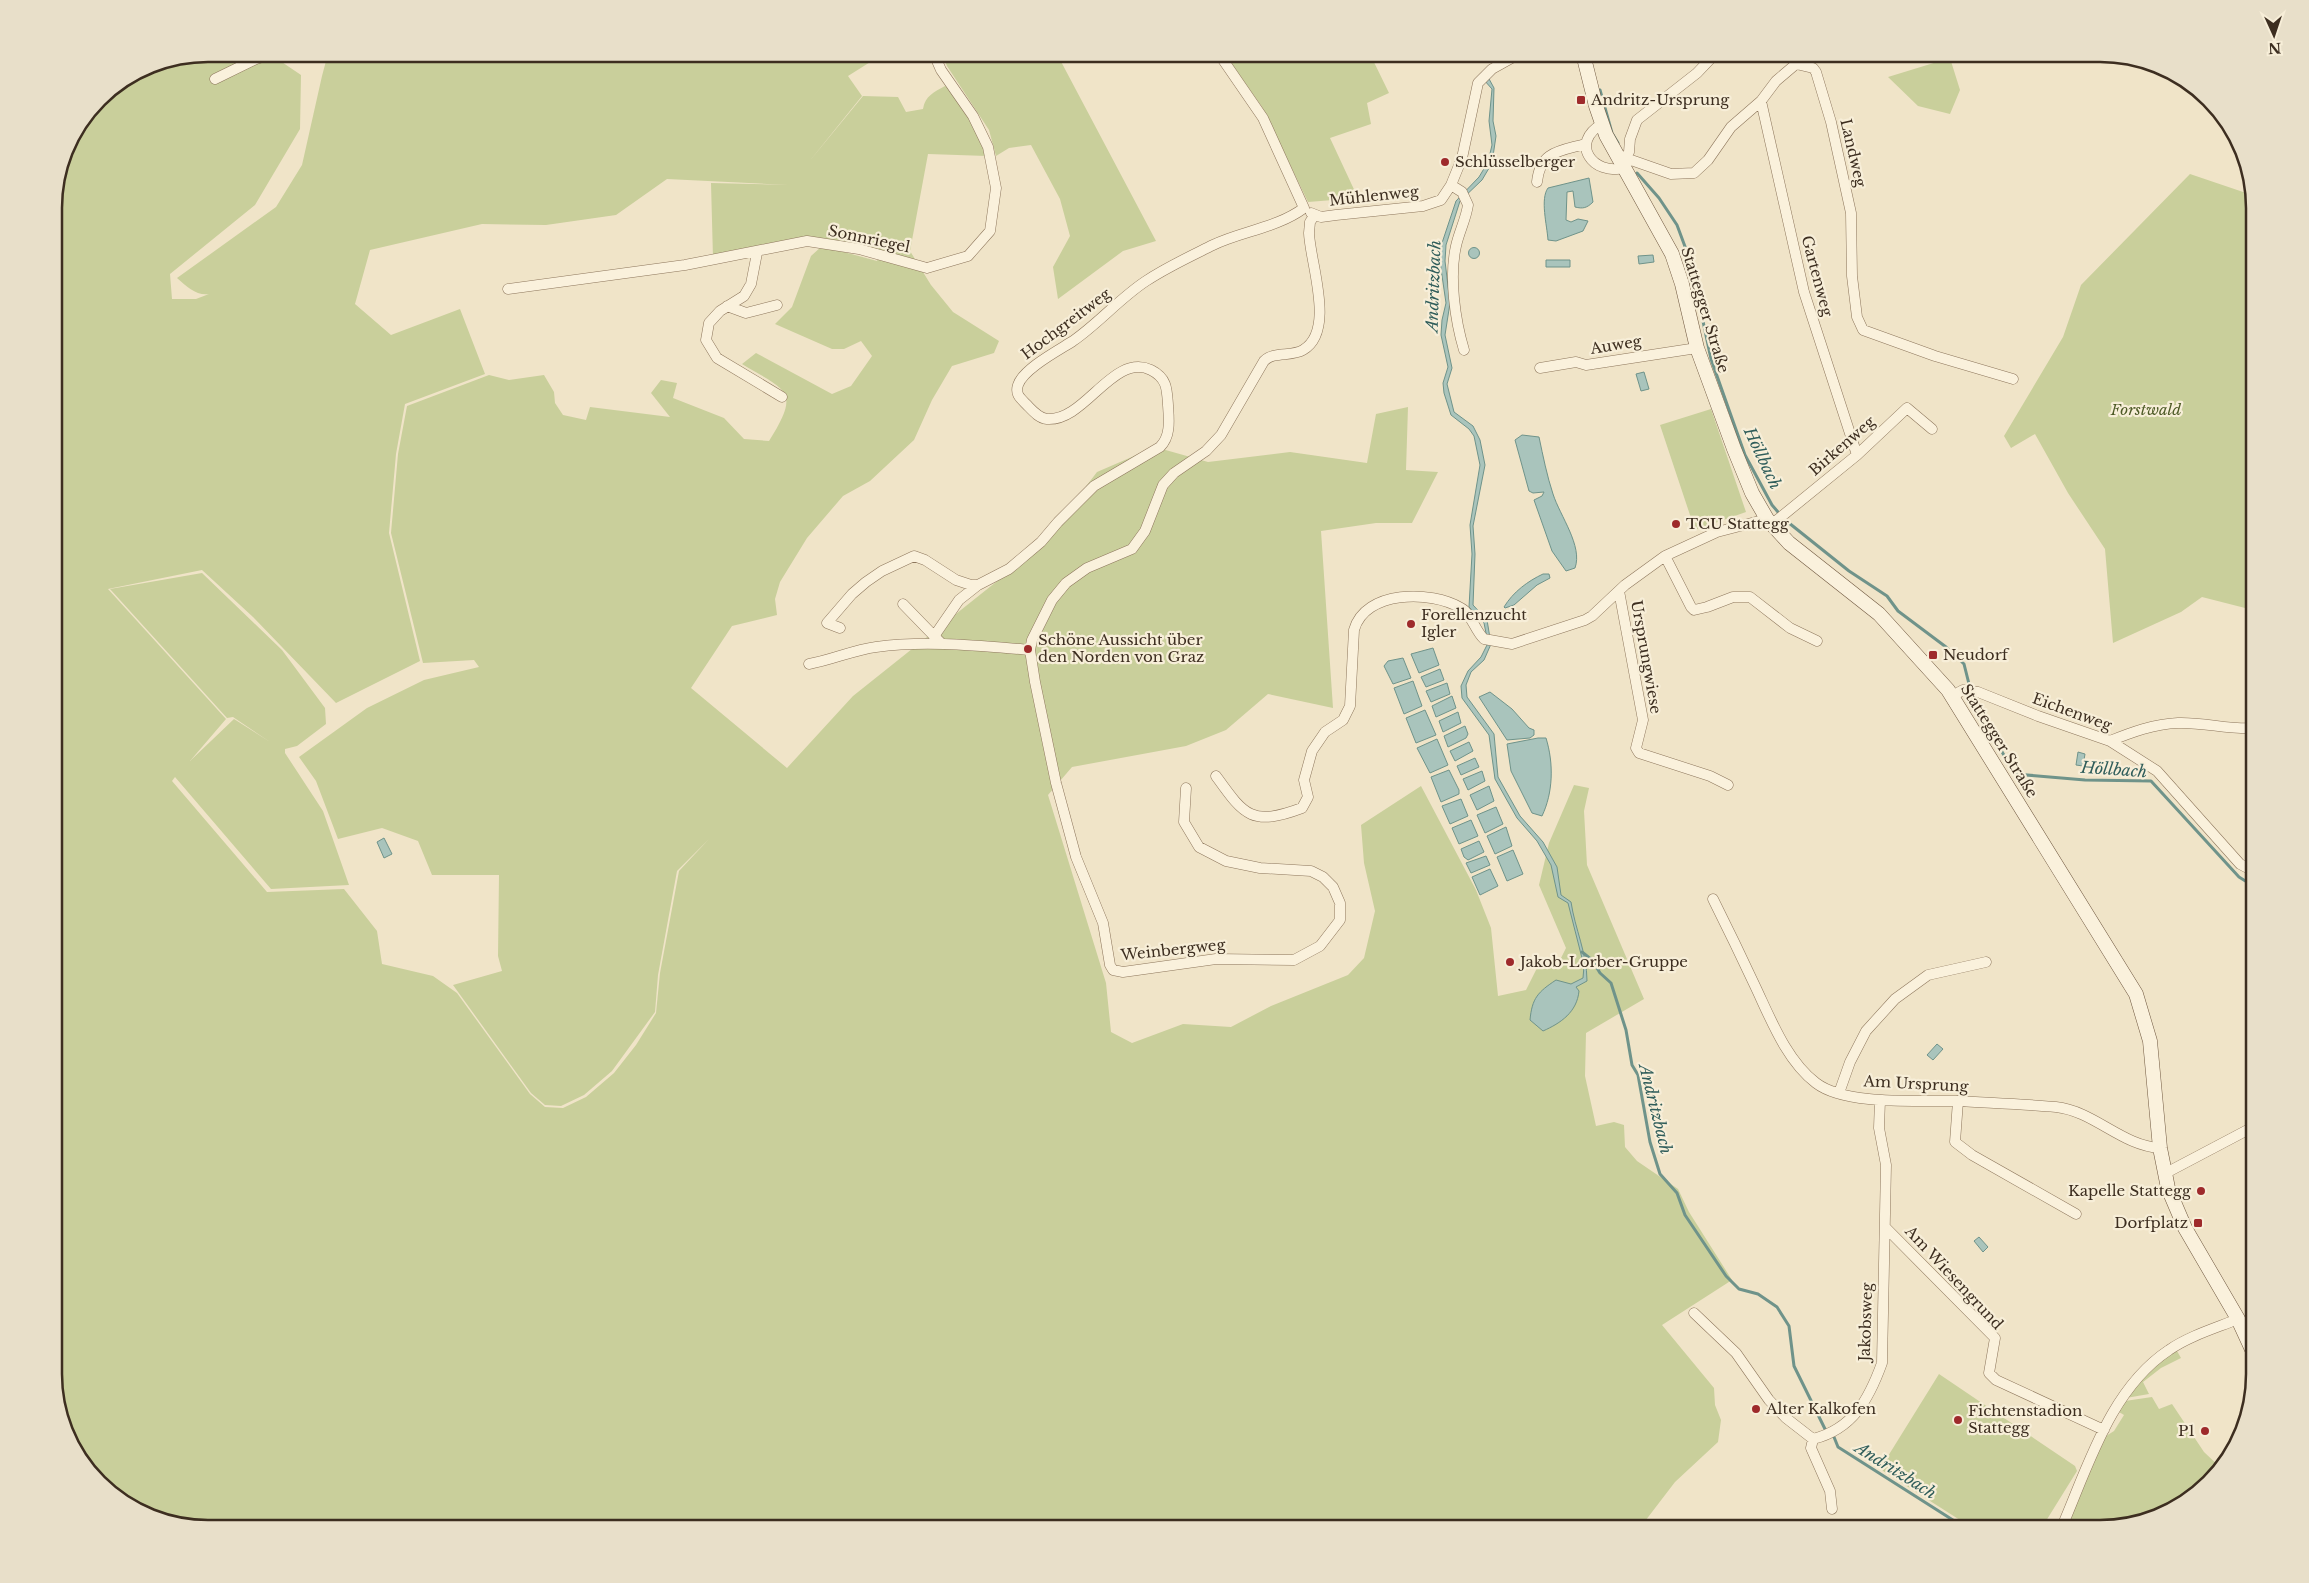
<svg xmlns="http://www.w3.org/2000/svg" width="2309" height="1583" viewBox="0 0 2309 1583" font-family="'Libre Baskerville',serif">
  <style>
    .green { fill: #c9cf9b; fill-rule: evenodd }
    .water { fill: #a9c4bc; stroke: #6f938a }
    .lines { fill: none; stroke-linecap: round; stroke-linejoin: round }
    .stream { stroke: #6f938a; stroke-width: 3 }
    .street-casing { stroke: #8d765c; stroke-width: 11 }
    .secondary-casing { stroke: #6f573f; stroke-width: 15 }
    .street { stroke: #faf1dc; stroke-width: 10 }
    .secondary { stroke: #faf1dc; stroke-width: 14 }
    .poi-dot { fill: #9e2a2b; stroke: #f7eed8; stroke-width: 2 }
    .labels { text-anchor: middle; stroke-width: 4.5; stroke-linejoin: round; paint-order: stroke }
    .poi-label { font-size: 15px; fill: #3d2e20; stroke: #f7eed8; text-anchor: start }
    .street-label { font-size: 15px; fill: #3d2e20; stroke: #f7eed8 }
    .park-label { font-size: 15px; font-style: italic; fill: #4d5a26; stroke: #f7eed8 }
    .water-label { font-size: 16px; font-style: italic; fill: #2f5d5a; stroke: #f7eed8 }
    .rim { fill: none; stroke: #3d2e20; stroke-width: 2.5 }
  </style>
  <rect width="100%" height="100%" fill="#f0e4c8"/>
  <path class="green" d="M208,54H270L301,75L300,129L255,205L170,274L172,299H196L209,294C197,296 187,287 177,278L276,207L302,165L322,76L326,61L331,54H883L848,76L862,96L808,163L863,96L898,97L906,112L923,109C925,96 934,92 945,86L949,88L969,117L987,156L928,154L910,251L931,285L953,312L999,341L994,353L952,366L932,400L914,440L870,481L843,496L807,538L780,582L775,599L777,615L732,626L691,688L787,768L853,696L1040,547L1097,472L1155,447L1208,462L1290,452L1367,463L1376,414L1408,407L1406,470L1438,472L1412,523H1376L1321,531L1333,708L1268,694L1226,730L1186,746L1072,767L1048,795L1106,983L1111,1032L1132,1043L1183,1024L1231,1027L1271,1006L1348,975L1364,958L1375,911L1364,863L1361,825L1421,786L1476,890L1491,928L1498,996L1526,990L1537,968L1559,962L1566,948L1539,885L1549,843L1574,785L1589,788L1584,811L1587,865L1644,999L1586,1033L1585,1076L1596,1126L1614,1122L1624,1125L1625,1147L1637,1161L1678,1189L1689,1212L1732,1280L1662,1325L1714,1388L1715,1405L1721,1420L1718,1442L1675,1482L1639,1529H208L159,1521L122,1503L74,1452L54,1385V198L70,140L99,99L149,65ZM667,179L789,185L711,183L713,258L820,239L879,254L877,261L822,246L811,256L792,307L775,324L832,349H844L861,341L872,356L851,386L832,394L756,353L742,364C787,391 801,390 769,441L744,439L724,418L673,398L677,383L661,380L651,393L670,417L590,407L586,420L563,415L555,403L554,392L544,375L509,380L489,375L407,406L398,454L391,533L423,663L474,660L479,667L424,680L367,708L299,757L316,781L338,839L382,828L418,841L432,875H499L498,956L502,971L453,985L531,1093L545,1105L561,1106L584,1095L612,1071L655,1012L658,975L677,871L709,839L679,871L660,973L656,1013L636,1045L614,1073L586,1097L563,1108L545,1107L530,1094L457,993L433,976L382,964L377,931L344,889L267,892L172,781L175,777L271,889L349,885L323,811L285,753V749L297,746L326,724L325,708L282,650L202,573L110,589L227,718L233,717L270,742L234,719L190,761L226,719L108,589L202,570L253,617L336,703L420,661L389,533L396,454L405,404L485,374L460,309L391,335L355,304L370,250L482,224L546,225L616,215Z
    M942,54H1057L1156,241L1123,251L1058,299L1053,267L1070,236L1060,199L1031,145L1009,148L996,156L989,130L947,66Z
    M1238,54H1370L1389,93L1367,103L1371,124L1330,138L1358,198L1308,202L1262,107L1229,60Z
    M1950,58L1960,90L1950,114L1918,106L1888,77Z
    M2190,174L2252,195L2255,208V618L2249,609L2202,597L2181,612L2113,643L2105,549L2068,493L2035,434L2011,448L2004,436L2063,337L2081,285Z
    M1711,409L1746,512L1695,530L1660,425Z
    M2177,1351L2181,1358L2161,1368L2143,1382L2149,1394L2126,1398L2151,1367Z
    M1939,1374L2075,1466L2077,1471L2041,1529H1974L1880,1469Z
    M2152,1397L2159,1409L2172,1404L2204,1452L2221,1468L2169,1513L2101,1529H2063L2103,1438L2114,1431L2124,1415L2119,1412L2125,1401Z"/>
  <path class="water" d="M1488,77L1494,88L1493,121L1496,136L1492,163L1482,180L1460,201L1446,245L1445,261L1450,303L1445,335L1452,368L1447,384L1454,412L1473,426L1480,440L1485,465L1473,526L1475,554L1473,605L1487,620L1491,644L1484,660L1471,672L1466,685L1467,697L1494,734L1498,777L1520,816L1543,842L1557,867L1561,895L1571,902C1575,929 1587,953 1587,981L1576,987L1579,991C1577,1012 1561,1023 1543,1031L1530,1020C1532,998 1538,992 1556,980L1571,984L1583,978L1584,966L1568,903L1558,897L1551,865L1537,841L1517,818L1495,779L1489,735L1462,698L1461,686L1468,671L1481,657L1488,643L1484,623L1469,607L1472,554L1470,525L1480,465L1474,436L1469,429L1451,415L1444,393L1443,383L1448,367L1441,335L1442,320L1446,303L1440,262L1442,243L1456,201L1479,177L1488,162L1492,145L1489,121L1492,89L1484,80Z
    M1589,178L1593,202C1587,208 1583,209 1575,207L1573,191L1567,192L1566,220L1571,222L1578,219L1588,221L1583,231L1556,241L1548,240C1547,225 1540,199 1548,188Z
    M1468.5 253a5.5 5.5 0 1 1 11 0a5.5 5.5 0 1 1-11 0Z
    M1653,255L1654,262L1639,264L1638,256Z
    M1546,260H1570V267H1546Z
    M1644,372L1649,389L1641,391L1636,374Z
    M1522,435L1539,437C1543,456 1547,476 1553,494C1560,516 1583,546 1575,568L1566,571L1552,551L1534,500L1542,496L1544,492L1533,493L1529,491L1515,440Z
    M1543,574H1549L1550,578L1537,585L1514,605L1505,608L1504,607C1513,592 1528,581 1543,574Z
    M1433,648L1439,665L1419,673L1411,654Z
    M1403,658L1411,678L1393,684L1384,666L1388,661Z
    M1440,669L1444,680L1426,687L1421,677Z
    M1413,681L1422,706L1404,714L1394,688Z
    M1447,683L1450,694L1431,702L1426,691Z
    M1490,692L1512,709L1529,728L1534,730V735L1530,738L1507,740L1479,697Z
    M1452,696L1456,708L1436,717L1432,706Z
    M1425,710L1436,735L1416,743L1406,718Z
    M1458,712L1461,723L1443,732L1439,721Z
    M1465,726L1468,734L1466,738L1448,747L1444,736Z
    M1538,738H1546C1554,764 1553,793 1542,816L1532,813L1511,771L1507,744Z
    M1437,739L1448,765L1430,773L1417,748Z
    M1469,742L1473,751L1455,761L1450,751Z
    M2078,752L2085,754L2083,766L2076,765Z
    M1475,758L1479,767L1461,775L1457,766Z
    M1449,770L1459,790V794L1441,802L1431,777Z
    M1482,771L1485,781L1468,790L1463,779Z
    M1489,786L1494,801L1477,810L1470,795Z
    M1461,799L1468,816L1450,824L1442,806Z
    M1496,807L1503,824L1485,833L1477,815Z
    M1471,820L1478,836L1459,844L1452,828Z
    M1506,827L1512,846L1495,854L1487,836Z
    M384,838L392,854L384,858L377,842Z
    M1479,841L1484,852L1468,860L1464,857L1461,849Z
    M1513,850L1523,874L1507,881L1497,857Z
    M1486,856L1490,865L1471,873L1466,863Z
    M1490,869L1498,886L1480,895L1472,877Z
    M1937,1044L1943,1049L1933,1060L1927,1055Z
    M1979,1237L1988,1247L1983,1252L1974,1241Z"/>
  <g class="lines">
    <path class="stream" d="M1600,90L1612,133L1618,143
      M1637,173L1659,198L1677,225L1690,260L1711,359L1745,455L1772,505L1784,519L1849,571L1887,596L1898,611L1946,647L1964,664L1969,684
      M1971,699L2015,774L2085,780L2151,781L2239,877L2255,887
      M1582,952L1592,960L1600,973L1611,983L1626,1030L1632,1065L1638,1075L1650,1142L1660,1174L1677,1193L1685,1215L1726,1276L1739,1289L1758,1294L1777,1307L1789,1326L1794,1366L1825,1429L1834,1437L1838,1447L1967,1529"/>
    <defs>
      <path id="street" d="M1219,54L1263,118L1304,208
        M215,79L256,59L273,54
        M1761,101L1804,292L1857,455
        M1602,124C1569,143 1593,176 1624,168
        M1621,164L1631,160L1671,174L1694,173L1708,160L1731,127L1761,101L1776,81L1796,64L1813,68L1816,72L1831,122L1851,213L1852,276L1857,317L1863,330L1935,356L2013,379
        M1621,164L1629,152L1630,139L1637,120L1697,73L1715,54
        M1537,182C1540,151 1560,151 1585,144
        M1451,185L1462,192L1468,205C1466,219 1459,232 1456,246C1449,277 1455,320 1464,350
        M1311,213L1321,217L1336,215L1423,206L1441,200L1451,185L1462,158L1478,83L1492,69L1519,54
        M757,253L751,284L744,296L720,311L709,323L706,340L717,358L782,397
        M508,289L685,265L807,241L859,249L927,268L968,256L990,231L996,188L988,147L973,116L941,70L934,54
        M727,306L746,313L777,305
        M1540,368L1576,362L1586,365L1697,348
        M1771,525L1857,455L1907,408L1932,429
        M1665,556L1691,607L1694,610L1707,607L1733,597H1750L1790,628L1817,641
        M1619,591L1643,720L1636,748L1639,753L1710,776L1728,785
        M903,604L935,637
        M840,628L827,623L852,594L866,582L882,571L914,556L925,560L956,580L971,585H978L1009,569L1041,542L1058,522L1094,486L1160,447C1171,436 1169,420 1168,405C1167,389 1167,378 1151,370C1113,352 1085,422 1047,419C1038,418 1032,410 1026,404C1020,398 1015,394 1018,385C1023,369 1059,350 1073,341C1099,323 1120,298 1146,281C1167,267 1191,256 1213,245C1242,231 1277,228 1304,208
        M941,643L935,637L937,632L959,600L978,585
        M809,664C832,660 853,650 876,647C927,640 980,646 1030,650
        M1952,696L1963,690L1978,692L2038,716L2110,741L2157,771L2240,864L2255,872
        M2110,741C2132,732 2154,724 2178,723C2204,722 2229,730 2255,728
        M1216,776C1244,815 1251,827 1302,808L1308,797L1304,780L1312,751L1325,732L1343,720L1350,706L1354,630C1365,590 1431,590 1461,608C1471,613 1475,631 1484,639L1512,644L1585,620L1592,616L1625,585L1665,556L1717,532L1767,519
        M1186,788L1184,822L1199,847L1226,861L1260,868L1311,871L1323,877L1333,887L1340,903V920L1320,946L1294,960L1216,959L1123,972L1113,970L1110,965L1103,923L1076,857L1056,783L1035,682L1030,650L1032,640L1052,600L1066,583L1087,568L1132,549L1145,531L1163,485L1174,473L1206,451L1221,435L1264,361C1274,351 1291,357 1303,350C1336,331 1310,263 1309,233L1310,222L1314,216
        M1713,899C1728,929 1742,958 1756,988C1771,1020 1787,1061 1816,1083C1846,1106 1920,1100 1957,1101C1990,1103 2023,1104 2056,1107C2094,1111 2122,1146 2160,1148
        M1839,1093L1850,1062L1866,1031L1895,999L1928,975L1986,962
        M1958,1101L1955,1142L1972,1155L2076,1214
        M2164,1174L2255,1126
        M1885,1227L1995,1338L1989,1373L1996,1380L2104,1430
        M1694,1313L1736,1353L1769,1400L1786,1418L1813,1439
        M1813,1439C1853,1429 1869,1399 1882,1363L1886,1165L1879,1128L1880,1100
        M1813,1439L1811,1448L1830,1491L1832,1509
        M2061,1529C2088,1467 2110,1389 2169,1350C2189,1336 2216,1328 2238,1319"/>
      <path id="secondary" d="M1583,54L1596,106L1606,135L1672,254L1682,284L1697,348L1734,449L1752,493L1767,519L1789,543L1879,614L1948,690L2136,994L2150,1041L2160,1148L2168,1188L2185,1228L2238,1319L2255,1356"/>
    </defs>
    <use href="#street" class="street-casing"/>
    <use href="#secondary" class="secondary-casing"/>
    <use href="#street" class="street"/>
    <use href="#secondary" class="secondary"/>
  </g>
  <g class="poi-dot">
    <rect x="1576" y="95" width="10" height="10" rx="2.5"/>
    <circle cx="1445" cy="162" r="5"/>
    <circle cx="1676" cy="524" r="5"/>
    <circle cx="1411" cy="624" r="5"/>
    <circle cx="1028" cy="649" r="5"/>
    <rect x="1928" y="650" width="10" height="10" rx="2.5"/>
    <circle cx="1510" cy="962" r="5"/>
    <circle cx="2201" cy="1191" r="5"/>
    <rect x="2193" y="1218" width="10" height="10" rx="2.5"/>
    <circle cx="1756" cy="1409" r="5"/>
    <circle cx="1958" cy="1420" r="5"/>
    <circle cx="2205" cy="1431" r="5"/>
  </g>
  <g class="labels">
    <g class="poi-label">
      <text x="1591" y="105">Andritz-Ursprung</text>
      <text x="1455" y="167">Schlüsselberger</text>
      <text x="1686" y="529">TCU Stattegg</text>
      <text x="1421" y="620">Forellenzucht<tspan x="1421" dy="17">Igler</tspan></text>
      <text x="1038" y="645">Schöne Aussicht über<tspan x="1038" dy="17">den Norden von Graz</tspan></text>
      <text x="1943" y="660">Neudorf</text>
      <text x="1520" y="967">Jakob-Lorber-Gruppe</text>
      <text x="2191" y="1196" text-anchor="end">Kapelle Stattegg</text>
      <text x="2188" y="1228" text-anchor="end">Dorfplatz</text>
      <text x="1766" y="1414">Alter Kalkofen</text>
      <text x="1968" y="1416">Fichtenstadion<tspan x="1968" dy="17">Stattegg</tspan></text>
      <text x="2195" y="1436" text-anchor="end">P1</text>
    </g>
    <g class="street-label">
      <text transform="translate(1853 153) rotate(77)" y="5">Landweg</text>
      <text transform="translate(1374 196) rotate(-6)" y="5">Mühlenweg</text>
      <text transform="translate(869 239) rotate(12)" y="5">Sonnriegel</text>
      <text transform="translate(1817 276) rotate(75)" y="5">Gartenweg</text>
      <text transform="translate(1705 310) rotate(73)" y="5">Stattegger Straße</text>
      <text transform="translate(1066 324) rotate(-37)" y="5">Hochgreitweg</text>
      <text transform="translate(1616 345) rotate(-9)" y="5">Auweg</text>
      <text transform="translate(1842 446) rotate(-41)" y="5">Birkenweg</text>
      <text transform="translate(1646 657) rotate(80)" y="5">Ursprungwiese</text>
      <text transform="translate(2072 712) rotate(20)" y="5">Eichenweg</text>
      <text transform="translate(1999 741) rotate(58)" y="5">Stattegger Straße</text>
      <text transform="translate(1173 950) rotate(-6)" y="5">Weinbergweg</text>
      <text transform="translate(1916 1084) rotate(3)" y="5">Am Ursprung</text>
      <text transform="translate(1954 1278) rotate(47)" y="5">Am Wiesengrund</text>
      <text transform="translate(1866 1322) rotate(-88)" y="5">Jakobsweg</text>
    </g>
    <g class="park-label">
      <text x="2146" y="415">Forstwald</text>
    </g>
    <g class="water-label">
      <text transform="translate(1433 286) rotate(-88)" y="6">Andritzbach</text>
      <text transform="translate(1763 458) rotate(65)" y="6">Höllbach</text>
      <text transform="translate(2114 769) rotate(4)" y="6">Höllbach</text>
      <text transform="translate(1656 1109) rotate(76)" y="6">Andritzbach</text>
      <text transform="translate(1896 1470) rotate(32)" y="6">Andritzbach</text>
    </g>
  </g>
  <path d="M0 0H2309V1583H0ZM208 62H2100A146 146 0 0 1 2246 208V1374A146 146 0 0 1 2100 1520H208A146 146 0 0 1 62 1374V208A146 146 0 0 1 208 62Z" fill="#e8dfc9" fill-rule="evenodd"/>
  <path class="rim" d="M208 62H2100A146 146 0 0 1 2246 208V1374A146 146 0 0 1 2100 1520H208A146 146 0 0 1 62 1374V208A146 146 0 0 1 208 62Z"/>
  <g transform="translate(2274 35) rotate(177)" stroke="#f7eed8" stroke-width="4" paint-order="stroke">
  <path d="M0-4L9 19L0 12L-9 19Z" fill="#3d2e20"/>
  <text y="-8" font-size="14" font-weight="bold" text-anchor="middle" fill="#3d2e20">N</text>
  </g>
</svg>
